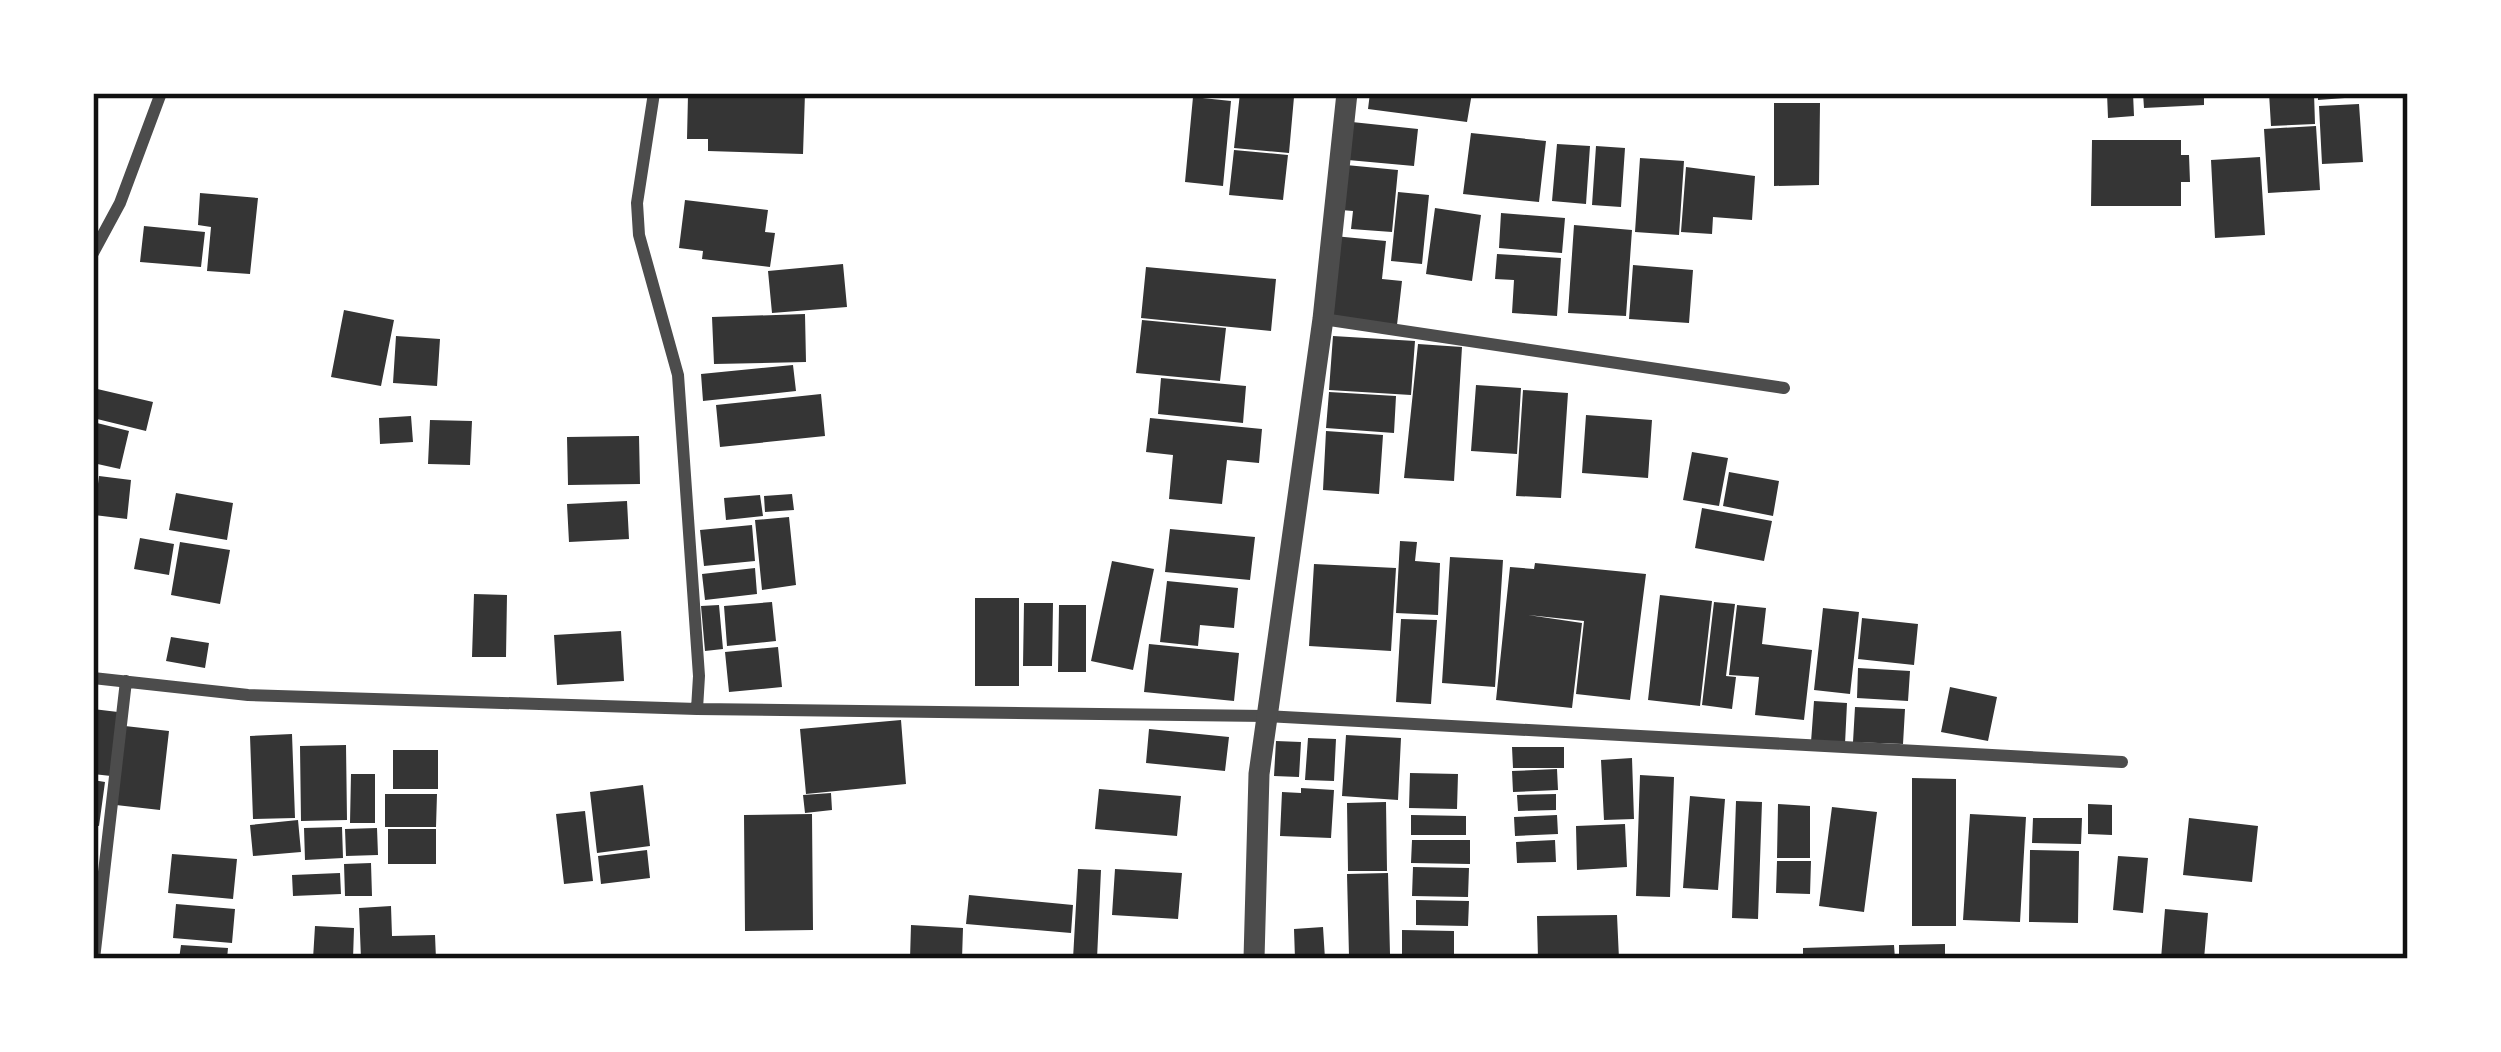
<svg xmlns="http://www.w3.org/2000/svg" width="2501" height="1052" viewBox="0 0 2501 1052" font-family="'Fira Sans Condensed',sans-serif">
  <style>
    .building { fill: #353535 }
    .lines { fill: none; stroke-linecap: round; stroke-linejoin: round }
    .minor { stroke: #4c4c4c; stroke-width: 12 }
    .tertiary { stroke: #4c4c4c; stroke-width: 21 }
    .neatline { fill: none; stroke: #111; stroke-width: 4.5 }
  </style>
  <rect width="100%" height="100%" fill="#fff"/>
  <path class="building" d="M743,93H805L803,154L708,151V139H687L688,95L743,97Z
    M1240,93L1294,97L1289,153L1234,148Z
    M1370,93H1472L1467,122L1368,109Z
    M2107,93H2133L2134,116L2108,118Z
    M2143,93H2204V105L2144,108Z
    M2269,93H2314L2315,124L2271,126Z
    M2318,93H2358V97L2318,100Z
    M1193,97L1231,101L1223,186L1185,182Z
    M1774,103H1820L1819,185L1774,186Z
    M2359,104L2363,162L2322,164L2319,106Z
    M1352,122L1418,129L1414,166L1348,160Z
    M2316,126L2320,190L2268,193L2264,129Z
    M1471,133L1546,141L1539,202L1463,194Z
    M2092,140H2181V155H2189L2190,182H2181V206H2091Z
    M1557,144L1590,146L1586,204L1552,201Z
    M1596,146L1625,148L1621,207L1592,205Z
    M1234,150L1288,155L1283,200L1229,195Z
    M2260,157L2265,235L2215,238L2211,160Z
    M1640,158L1684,161L1679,235L1635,232Z
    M1346,165L1398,170L1392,232L1351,229L1353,211L1341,210Z
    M1686,167L1755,176L1752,220L1713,217L1712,234L1681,232Z
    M1398,192L1429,195L1422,264L1391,261Z
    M200,193L258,198L250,274L207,271L211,227L198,225Z
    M685,200L768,210L765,232L775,233L770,267L702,259L703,251L679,248Z
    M1435,208L1481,215L1472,281L1426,274Z
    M1501,213L1565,218L1562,253L1499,248Z
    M1574,225L1632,230L1626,316L1568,313Z
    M144,226L205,232L201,267L140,262Z
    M1334,236L1386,241L1382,279L1402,281L1397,325L1331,318Z
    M1497,254L1561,258L1557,316L1512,313L1514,280L1495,279Z
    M843,264L847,307L772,313L768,271Z
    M1633,265L1693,270L1689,323L1629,319Z
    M1146,267L1276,279L1271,331L1141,318Z
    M344,310L394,320L381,386L331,377Z
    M805,314L806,362L714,364L712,317Z
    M1142,320L1226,328L1220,381L1136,373Z
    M396,336L440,339L437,386L393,383Z
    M1333,336L1415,341L1411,395L1329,390Z
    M1418,344L1462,347L1454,481L1404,478Z
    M793,365L796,391L703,401L701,374Z
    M1161,378L1246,386L1243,423L1158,414Z
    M1476,385L1521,388L1517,454L1471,451Z
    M93,388L153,402L146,431L93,418Z
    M1523,390L1568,393L1561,498L1516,496Z
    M1329,392L1396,396L1394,433L1326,428Z
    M821,394L825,436L720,447L716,405Z
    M1586,415L1652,420L1648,478L1582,473Z
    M411,416L413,442L380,444L379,418Z
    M1150,418L1262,429L1259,463L1227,460L1222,504L1169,499L1173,455L1146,452Z
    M430,420L472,421L470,465L428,464Z
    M93,422L129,431L120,469L93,463Z
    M1326,431L1383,435L1379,494L1323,490Z
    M639,436L640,484L568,485L567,437Z
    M1692,452L1728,458L1719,506L1683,500Z
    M1729,472L1779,481L1773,516L1723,506Z
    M99,476L131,480L127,519L94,515Z
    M176,493L233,503L227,540L169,530Z
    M792,494L794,510L765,512L764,496Z
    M760,495L763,516L726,520L724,498Z
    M627,501L629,539L569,542L567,504Z
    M1702,508L1772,521L1764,561L1695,548Z
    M789,517L796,585L762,590L755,520Z
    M752,525L755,561L704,566L700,530Z
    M1170,529L1255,537L1250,580L1165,572Z
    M140,538L174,544L169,575L134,569Z
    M1400,541L1417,542L1415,561L1440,563L1438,615L1396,613Z
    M180,542L230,550L220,604L171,595Z
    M1450,557L1503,560L1495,687L1442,683Z
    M1112,561L1154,569L1133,670L1091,661Z
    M1535,563L1646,574L1630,700L1576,694L1584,621L1528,615L1582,623L1572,708L1496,700L1510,567L1534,569Z
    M1314,564L1396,568L1391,651L1309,646Z
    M755,568L757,594L705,600L702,574Z
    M1167,581L1238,588L1234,628L1200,625L1198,646L1160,642Z
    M474,594L507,595L506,657H472Z
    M1660,595L1712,601L1700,706L1648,700Z
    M975,598H1019V686H975Z
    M772,602L776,641L727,646L724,606Z
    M1714,602L1735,604L1726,676L1736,677L1732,709L1702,705Z
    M1024,603H1053L1052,666H1023Z
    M719,605L723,649L705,651L701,606Z
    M1059,605H1086V672H1058Z
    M1737,605L1766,608L1762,644L1812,650L1804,720L1755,715L1759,677L1729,675Z
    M1823,608L1859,612L1850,694L1814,690Z
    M1862,618L1918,624L1914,665L1858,659Z
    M1401,619L1437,620L1431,704L1396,702Z
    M621,631L624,681L557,685L554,635Z
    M171,637L209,643L205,668L166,661Z
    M1149,644L1239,653L1234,701L1144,692Z
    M778,647L782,687L729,692L725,652Z
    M1858,668L1910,671L1908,701L1857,698Z
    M1950,687L1997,697L1988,741L1941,732Z
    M1814,701L1847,703L1845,744L1811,742Z
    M1855,707L1905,709L1903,744L1853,742Z
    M93,709L118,712L111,776L93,774Z
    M901,720L906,784L806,794L800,729Z
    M125,726L169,731L160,810L116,805Z
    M1149,729L1229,737L1225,771L1146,763Z
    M292,734L295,818L253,819L250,736Z
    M1346,735L1401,738L1398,800L1342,796Z
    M1308,738L1336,739L1334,781L1305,780Z
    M1276,741L1301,742L1299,777L1274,776Z
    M346,745L347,820L301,821L300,746Z
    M1512,747H1564V768H1513Z
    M393,750H438V789H393Z
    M1632,758L1634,819L1604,820L1601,760Z
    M1557,769L1558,790L1513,792L1512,771Z
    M1410,773L1458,774L1457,809L1409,808Z
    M351,774H375V823H350Z
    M1640,775L1674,777L1670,897L1636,896Z
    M1912,778L1956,779V926H1912Z
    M93,780L105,782L99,826L93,825Z
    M643,785L650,846L597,853L590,792Z
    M1301,788L1334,790L1331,838L1280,836L1282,792L1301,793Z
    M1099,789L1181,796L1177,836L1095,829Z
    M831,793L832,810L805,813L803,795Z
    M385,794H437L436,827H385Z
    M1556,794V810L1518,811L1517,795Z
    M1690,796L1725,799L1718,890L1683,888Z
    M1736,801L1762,802L1758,919L1732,918Z
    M1386,802L1387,871H1348L1347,803Z
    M1778,804L1810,806V858H1777Z
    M2088,804L2112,805V835L2088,834Z
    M1832,807L1877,812L1864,912L1819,906Z
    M585,811L593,881L564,884L556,814Z
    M812,814L813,930L745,931L744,815Z
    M1970,814L2026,817L2020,922L1963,920Z
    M1411,815L1466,816V835H1411Z
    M1557,815L1558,834L1515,836L1514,817Z
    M2033,818H2082L2081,844L2032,843Z
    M2189,818L2258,826L2252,882L2183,875Z
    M298,820L301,852L253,856L250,825Z
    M1625,824L1627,867L1577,870L1576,826Z
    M342,827L343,858L305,860L304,828Z
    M377,828L378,855L346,856L345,829Z
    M388,829H436V864H388Z
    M1412,840H1470V864L1411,863Z
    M1555,840L1556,862L1517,863L1516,842Z
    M647,850L650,878L601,884L598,856Z
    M2030,850L2079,851L2078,923L2029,922Z
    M172,854L237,859L233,899L168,893Z
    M2118,856L2148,858L2143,913L2113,910Z
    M1777,861H1811L1810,894L1776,893Z
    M371,863L372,896H345L344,864Z
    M1413,867L1469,868L1468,897L1412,896Z
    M1078,869L1101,870L1097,959H1073Z
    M1115,869L1182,873L1178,919L1112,915Z
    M340,873L341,894L293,896L292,875Z
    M1388,873L1390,954L1349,956L1347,874Z
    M969,895L1073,905L1071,933L966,924Z
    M1416,900L1469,901L1468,926L1416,925Z
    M176,904L235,909L232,943L173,938Z
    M391,906L392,936L435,935L436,959H361L359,908Z
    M2165,909L2208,913L2204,959H2161Z
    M1617,915L1619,959H1538L1537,916Z
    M911,925L963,928L962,959H910Z
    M315,926L354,928L353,959H313Z
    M1323,927L1325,959H1295L1294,929Z
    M1402,930L1454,931V959H1402Z
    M1945,944V959H1899V945Z
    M181,945L228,948L227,959H179Z
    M1894,945L1895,959H1803V948Z"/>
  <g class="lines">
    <path class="minor" d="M654,93L637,203L639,235L678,375L699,676L697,709
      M93,253L120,203L161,93
      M1323,319L1784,388
      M93,678L248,695L697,709L1266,716L2122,762
      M94,959L126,681"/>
    <path class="tertiary" d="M1254,959L1259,774L1323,319L1347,93"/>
  </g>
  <rect width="2501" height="1052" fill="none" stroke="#ffffff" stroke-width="192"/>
  <rect x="96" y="96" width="2309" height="860" class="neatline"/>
</svg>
